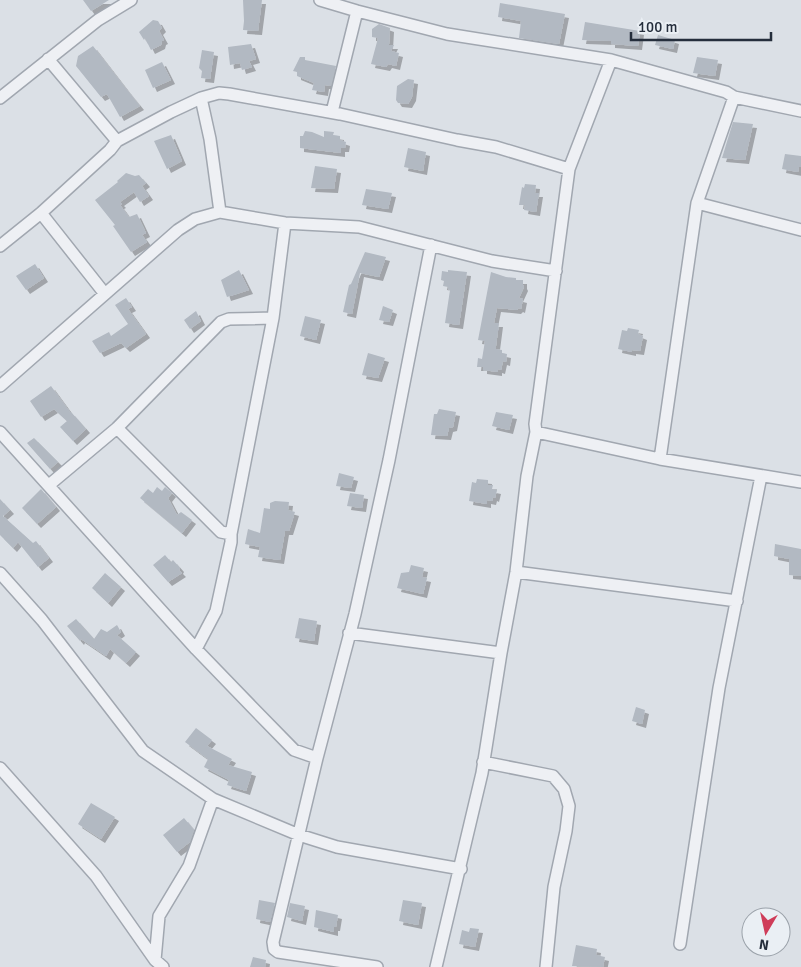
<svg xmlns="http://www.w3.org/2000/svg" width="801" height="967" viewBox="0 0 801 967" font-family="Signika,sans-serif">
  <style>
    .building { fill: #b2b9c2; filter: url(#shadow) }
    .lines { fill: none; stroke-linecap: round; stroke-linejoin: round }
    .minor-casing { stroke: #a1a7b0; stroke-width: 14 }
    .minor { stroke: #eef0f4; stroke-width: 11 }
  </style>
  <defs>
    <filter id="shadow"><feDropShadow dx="4" dy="4" stdDeviation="0" flood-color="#0004"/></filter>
  </defs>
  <rect width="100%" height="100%" fill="#dbe0e6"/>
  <path class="building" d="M83,0H109L91,11Z
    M243,0H262L258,31L243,30L244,21Z
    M500,3L565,14L559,44L519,38L521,21L498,17Z
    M153,20L158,21L162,28L159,31L164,40L162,41L161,45L151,50L145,38L144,40L139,32Z
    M585,22L640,31L638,46L611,44V41L582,40Z
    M379,24L390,28L389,45H394L391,51L399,53L396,66L388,64L386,67L371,64L378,38L372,37V29Z
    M658,35L675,40L673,49L655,45Z
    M251,44L256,59L249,61L252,67L242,70L240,63L230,65L228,47Z
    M93,46L127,90L140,106L120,117L107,94L101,97L76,66L78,56Z
    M202,50L214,52L210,79L201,78L202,71L199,68Z
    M300,57H305V60L336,66L331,86L325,85L324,92L312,90L314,83L297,76V72L293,71Z
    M697,57L718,60L715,76L693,73Z
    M162,62L171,80L153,88L145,70Z
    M408,79L414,80L412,97L408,104L398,103L396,100L397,86Z
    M733,122L753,124L745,160L722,158Z
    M305,131L312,132L324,137V131L334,132L333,135L340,136V140L346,142L345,148H341V153L300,148V136H303Z
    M171,135L182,161L167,169L154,141Z
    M408,148L426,152L423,171L404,167Z
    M785,154L801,156V167H799L798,172L782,169Z
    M315,166L337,169L334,189L311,188Z
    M126,173L135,176L139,175L146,183L142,186L149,196L140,202L134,192L120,202L122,204L120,205L129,217L137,214L146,233L142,235L147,242L131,252L113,226L115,225L95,200L118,182L117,181Z
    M525,184L536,185L535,193H539L536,212L524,210L525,205H519L522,187L524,188Z
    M366,189L392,193L388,209L362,205Z
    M365,252L386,257L379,277L360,273L352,314L343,312L349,285L351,284Z
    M35,264L44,278L26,290L16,276Z
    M239,270L249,290L227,297L221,280Z
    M448,270L467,272L459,325L445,323L450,290L448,289V287L443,286L444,281L441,280L442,271L448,272Z
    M491,272L506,277L516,278V280H523V285L524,287L519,298L523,299L521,309L519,308L517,310L497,308L494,323H499L496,346V349L502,350V353L507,354L506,362L503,361L501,370L498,369V372L483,370V367H477L478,358L482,359L485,341L478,340Z
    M126,298L132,307L128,309L146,334L126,348L121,343L100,353L92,341L109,332L111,336L128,324L115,305Z
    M383,306L393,310L389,322L379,320Z
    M196,311L201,321L190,329L184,320Z
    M305,316L321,320L316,340L300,336Z
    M628,328L639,330L638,334L643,336L640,351L632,350V352L618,349L622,330L627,331Z
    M368,353L385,358L378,378L362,375Z
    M51,386L70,412H71L86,429L73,441L60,427L67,421L54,409L41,417L30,401Z
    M439,409L456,412L453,427L449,428L447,436L431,435L434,414H437Z
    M496,412L513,415L509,430L492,426Z
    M34,438L58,462L50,469L27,443Z
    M339,473L354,477L351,488L336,486Z
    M477,479L488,480V485H493L492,489L497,490L495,498L493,497L492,501L487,500V504L469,501L472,482L476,483Z
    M157,487L162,491L165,487L172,493L168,498L177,515L181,512L192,520L182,533L140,498L148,489L153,493Z
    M41,489L56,507L37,524L22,508Z
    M350,493L364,495L362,508L347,506Z
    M0,499L10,510L3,516L33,543L36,541L49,558L38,567L18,542L13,548L0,535Z
    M275,501L289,502L288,510L295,512L289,531H285L280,560L258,557L260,547L245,544L248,529L260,533L264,508L270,509V503Z
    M775,544L801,549V576L789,575V559L774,556Z
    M165,555L171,562L173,560L180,568L179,570L182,573L168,582L153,565Z
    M411,565L424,568L422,577L427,578L423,594L397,588L401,573L409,572Z
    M105,573L121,587L108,603L92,588Z
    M299,618L317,621L314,641L295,638Z
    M76,619L94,639L101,629L107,632L117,625L121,632L117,635L136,652L126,663L110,649L106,656L81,639L80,641L67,626Z
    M636,707L645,710L642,724L632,721Z
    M196,728L212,740L207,746L232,759L228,765L252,772L246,791L227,785L229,780L204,767L208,759L185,742Z
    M91,803L115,817L101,839L78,824Z
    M184,818L194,830L190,842L177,852L163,835Z
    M259,900L275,903L270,922L256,919Z
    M403,900L422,903L418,925L399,921Z
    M290,903L305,906L302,921L287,917Z
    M316,910L338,915L336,927H334V932L314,927Z
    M470,928L479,929L475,947L459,944L462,930L469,932Z
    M576,945L597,949L596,955L605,957L603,967L572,966Z
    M253,957L266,960L265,967H250Z"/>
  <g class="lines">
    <defs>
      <path id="minor" d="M320,0L357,11L447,34L611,60L726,92L734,97L801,111
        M48,59L117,141
        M0,98L98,20L131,0
        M201,98L210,139L220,212
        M332,112L357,11
        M697,203L801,230
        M41,213L105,294
        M0,246L41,213L110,150L117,141L171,112L201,98L219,93L229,94L340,114L457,140L496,147L569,169
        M0,386L178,230L195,219L220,212L285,223L359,227L492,261L556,271
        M117,428L221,532L231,534
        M0,432L196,649L252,707L294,750L317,758
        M536,432L660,459L801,482
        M660,459L697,203L734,97
        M49,485L117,428L221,322L229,319L273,318
        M516,572L737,601
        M0,573L42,620L143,751L213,799L299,835L337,847L461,869
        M349,633L501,653
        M196,649L216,611L231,542V534L273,318L285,223
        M483,762L553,776L564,789L569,806L566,831L554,887L546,967
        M0,768L96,876L155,960L163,967
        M680,944L719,688L761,476
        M155,960L159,916L189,866L213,799
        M377,967L278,952L274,949L273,942L317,758L355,614L389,460L431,245
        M436,967L482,773L501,653L516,572L527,476L536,432L535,424L569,169L611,60"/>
    </defs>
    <use href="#minor" class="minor-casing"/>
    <use href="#minor" class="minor"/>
  </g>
  <g transform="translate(766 932) rotate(189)"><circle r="24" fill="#eaeff4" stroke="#9ba2aa"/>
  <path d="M0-4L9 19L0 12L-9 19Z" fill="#cf3c59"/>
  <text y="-8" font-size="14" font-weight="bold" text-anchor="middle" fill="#252e3c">N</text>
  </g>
  <path d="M631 32v8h140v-8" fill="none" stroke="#252e3c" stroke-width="2.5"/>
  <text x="638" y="32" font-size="15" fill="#252e3c" stroke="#eaeff4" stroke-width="4" paint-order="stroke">100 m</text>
</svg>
